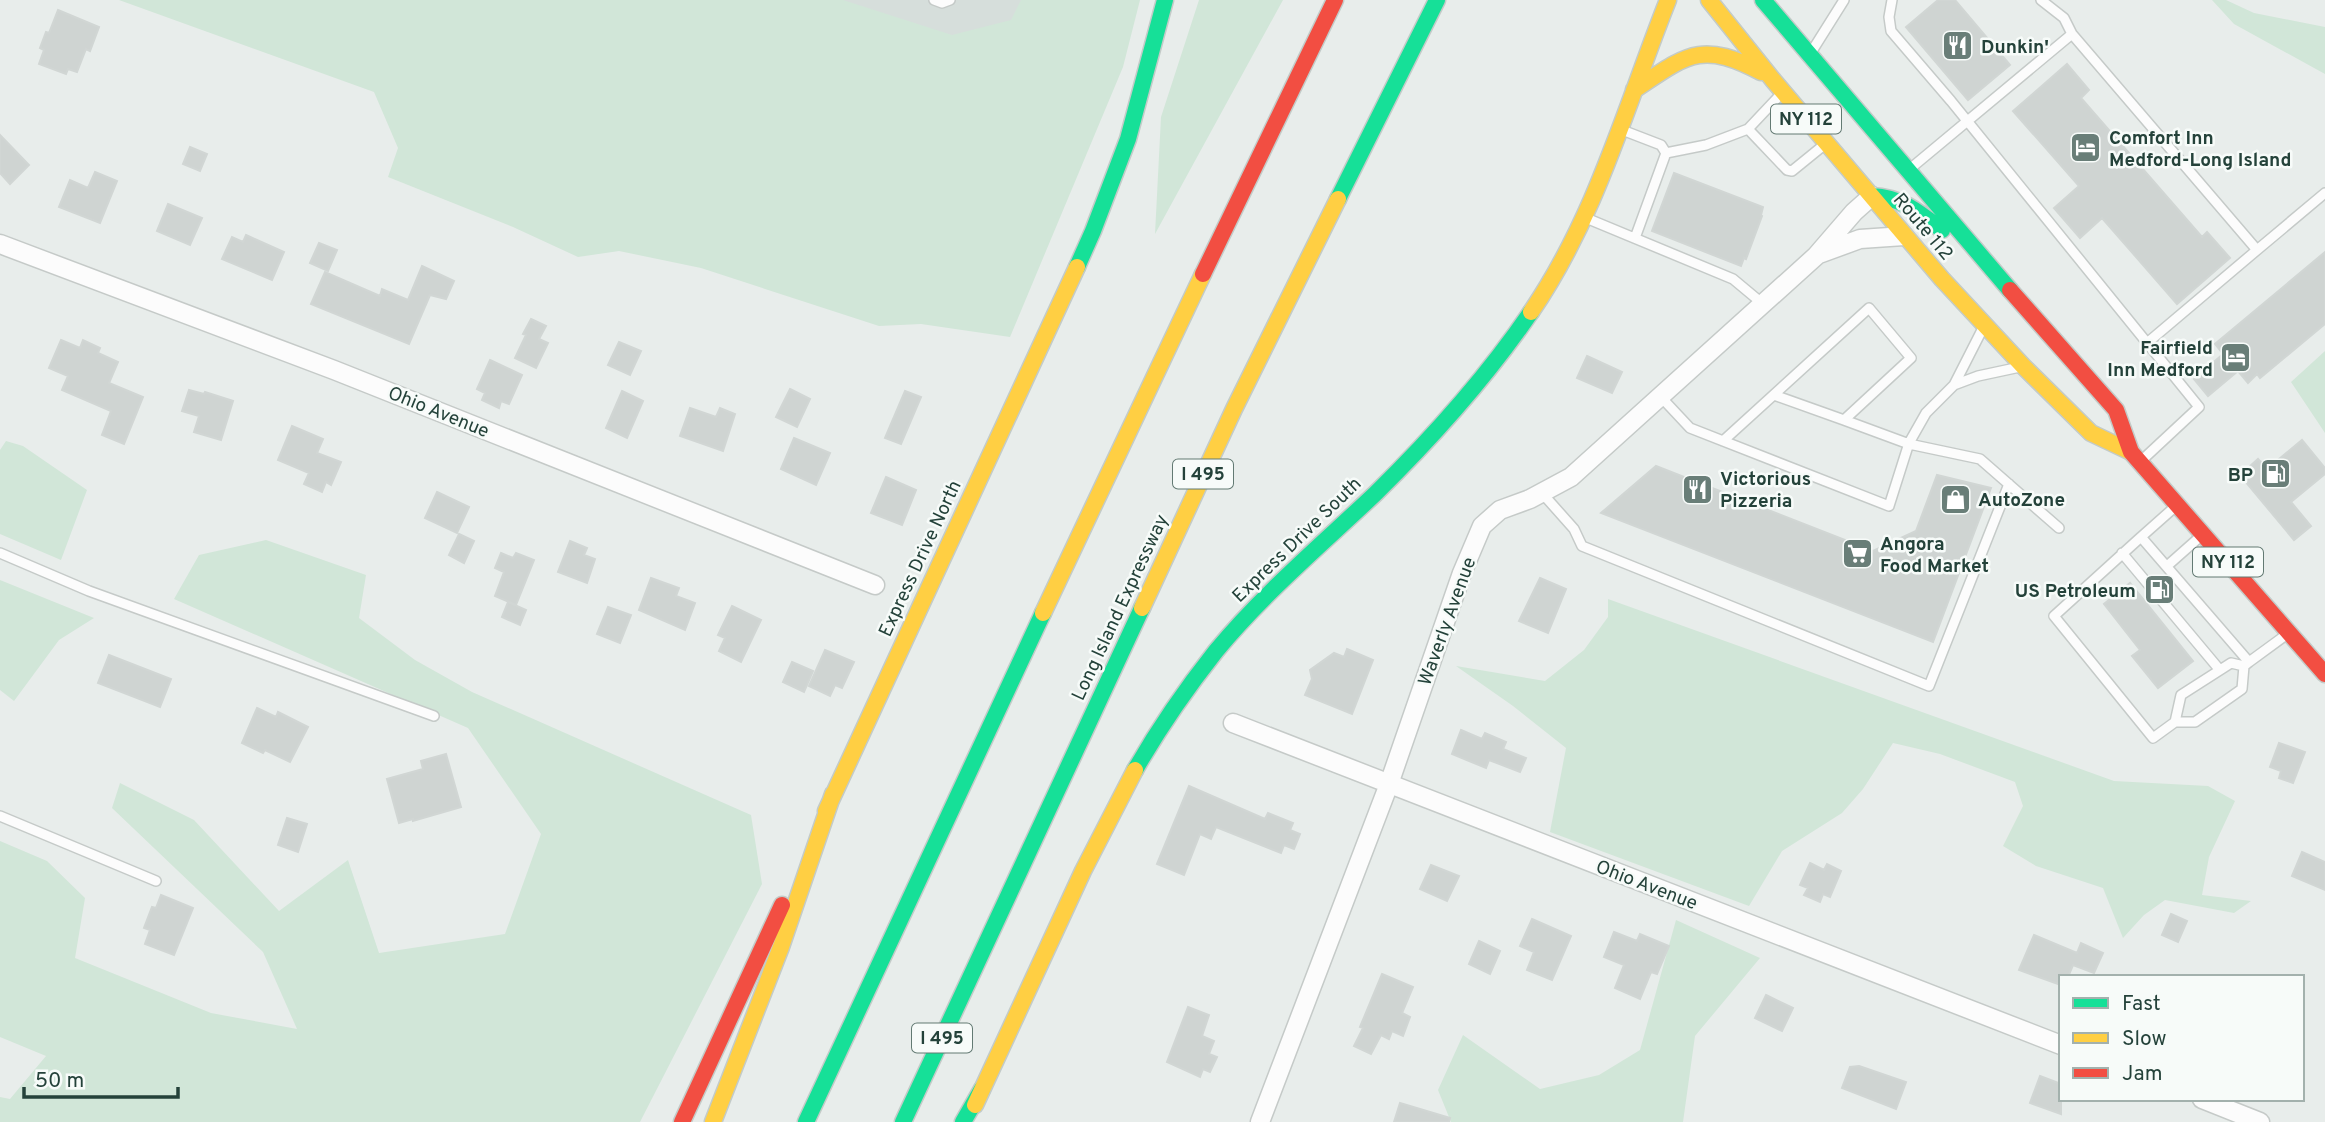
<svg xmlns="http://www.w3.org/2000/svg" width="2325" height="1122" viewBox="0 0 2325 1122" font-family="Overpass,sans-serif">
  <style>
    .built { fill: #d6dedb }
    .green { fill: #d1e6d8 }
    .building { fill: #cfd4d2; stroke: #d1d6d4; stroke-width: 2 }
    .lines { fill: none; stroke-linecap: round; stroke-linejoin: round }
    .lane-casing { stroke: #c5cac8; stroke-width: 12 }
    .street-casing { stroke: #c5cac8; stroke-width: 21 }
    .fast-casing { stroke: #c3cbc8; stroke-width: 19 }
    .slow-casing { stroke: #c3cbc8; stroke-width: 19 }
    .jam-casing { stroke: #c3cbc8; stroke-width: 19 }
    .lane { stroke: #fcfcfc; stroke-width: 9 }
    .street { stroke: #fcfcfc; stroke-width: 18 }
    .fast { stroke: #16e098; stroke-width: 16 }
    .slow { stroke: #ffcf43; stroke-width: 16 }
    .jam { stroke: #f24e42; stroke-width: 16 }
    .labels { text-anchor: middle; stroke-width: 5; stroke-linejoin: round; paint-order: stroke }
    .shield { fill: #f7fbf9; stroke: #637a73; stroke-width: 2 }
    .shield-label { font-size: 18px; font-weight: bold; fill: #24423a }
    .poi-label { font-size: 19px; font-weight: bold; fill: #24423a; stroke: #f7fbf9; text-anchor: start }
    .street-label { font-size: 19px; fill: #24423a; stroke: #f7fbf9 }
  </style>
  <rect width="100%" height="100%" fill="#e8edeb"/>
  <path class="built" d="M823,0H1032L1023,27L947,49Z"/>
  <path class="green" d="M119,0H843L952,35L1011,20L1021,0H1140L1123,67L1010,337L921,324L879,326L701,268L619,251L578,257L513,227L388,177L398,148L374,92Z
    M1199,0H1283L1155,234L1161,117Z
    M2212,0H2226L2254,13L2325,27V74L2234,24Z
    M2325,351V433L2291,382Z
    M6,441L23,446L87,490L61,560L0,534V450Z
    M266,540L366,575L359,618L415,660L472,692L751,815L762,884L640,1122H0V1097L10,1099L46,1056L0,1037V841L47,861L85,898L75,958L211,1013L297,1029L263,952L112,808L120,783L194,820L279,911L348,860L379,953L505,934L541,834L468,728L174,599L199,555Z
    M0,580L94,618L59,640L14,701L0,690Z
    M1608,599L2114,781L2208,786L2235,801L2209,857L2202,895L2251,901L2234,913L2165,900L2144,915L2123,938L2103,888L2036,866L2003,846L2023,806L2015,782L1940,754L1893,743L1863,789L1842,813L1782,851L1749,906L1550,832L1566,748L1513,706L1456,666L1545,681L1584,650L1608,617Z
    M1676,920L1760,958L1695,1036L1683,1122H1451L1438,1090L1463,1035L1540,1089L1599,1075L1640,1050Z"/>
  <path class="building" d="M1938,0H1955L2010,65L1968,100L1906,27Z
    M58,10L99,27L90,51L86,49L77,72L68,69L66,74L39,64L44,50L40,48L46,32L49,33Z
    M2067,64L2089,90L2081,98L2202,237L2207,232L2230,258L2177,304L2102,218L2080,238L2054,208L2079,186L2013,111Z
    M0,135L29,165L10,184L0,173Z
    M190,147L207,154L200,171L183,164Z
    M95,172L117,181L100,223L59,207L70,180L88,188Z
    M1674,173L1763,207L1761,215L1762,216L1746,259L1744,258L1741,266L1652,231Z
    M168,204L202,218L190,245L157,231Z
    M246,235L284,252L272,280L222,259L232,237L243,242Z
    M319,243L337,250L328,271L310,263Z
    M2325,252V324L2260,378L2257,374L2248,383L2238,371L2208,396L2194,379L2223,354L2215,344Z
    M422,266L454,281L446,299L430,295L409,344L311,304L325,272L380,296L382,289L408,300Z
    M531,319L546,326L539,339L548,343L536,368L515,358L526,335L523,334Z
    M61,340L80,348L83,340L100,348L98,353L118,362L109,383L143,397L124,444L102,435L111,411L62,390L68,376L49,368Z
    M619,342L641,351L630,375L608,365Z
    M1587,356L1622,372L1612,393L1577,378Z
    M490,360L522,375L509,404L501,401L499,408L482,400L485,393L477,389Z
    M790,389L810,399L797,427L776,417Z
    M189,390L204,394L205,392L233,401L221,440L194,432L199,416L182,411Z
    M622,391L643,401L627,438L606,428Z
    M905,391L921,397L901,444L885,438Z
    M690,408L716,417L720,408L735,414L723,451L680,436Z
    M292,426L323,439L317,453L341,462L331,485L326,482L322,492L304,484L309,473L278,460Z
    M794,438L830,453L816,485L781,469Z
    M2302,440L2325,468V474L2291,502L2311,526L2294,540L2240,475L2258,459L2267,469Z
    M1656,466L1873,551L1916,531L1937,475L1991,488L1933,642L1601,513Z
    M886,477L916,490L902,525L871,513Z
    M437,492L469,507L457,533L425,518Z
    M459,534L474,541L464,563L449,555Z
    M570,541L587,548L584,555L595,559L587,583L558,572Z
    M501,553L513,558L516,553L534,560L516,605L495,596L504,572L495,568Z
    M651,578L679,588L676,596L695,603L685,630L639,610Z
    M1540,578L1566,589L1548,633L1519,621Z
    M2130,583L2193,661L2158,688L2132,656L2140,650L2104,604Z
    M508,602L526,610L520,625L502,617Z
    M732,606L761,620L741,662L719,651L725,638L718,635Z
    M608,607L631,615L620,643L597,634Z
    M1347,649L1373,660L1352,714L1305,695L1312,679L1310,670L1334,653L1344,657Z
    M825,650L854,662L842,688L835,685L830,696L809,686Z
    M109,655L171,679L160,707L98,683Z
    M792,662L813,671L804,692L783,682Z
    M257,708L276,717L278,712L308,727L290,762L265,750L263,753L242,743Z
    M1461,730L1482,739L1485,733L1506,742L1503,749L1526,758L1520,772L1489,760L1486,768L1452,754Z
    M2279,743L2305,752L2293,783L2279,778L2281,771L2270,767Z
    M446,754L461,807L413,821V819L399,823L387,779L423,769L421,761Z
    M1189,786L1265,819L1268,813L1293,823L1290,830L1300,834L1294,849L1284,845L1281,853L1216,827L1211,839L1200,834L1184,875L1157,864Z
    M287,818L307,824L298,852L278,845Z
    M2302,852L2325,862V890L2292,876Z
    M1810,863L1824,870L1827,864L1841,871L1830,897L1823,894L1820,902L1804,895L1808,888L1800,885Z
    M1431,865L1459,876L1447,901L1420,889Z
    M161,895L193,908L174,955L145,944L150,930L144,928L152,907L156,908Z
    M2171,914L2187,921L2178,942L2162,935Z
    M1532,919L1571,936L1552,980L1527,970L1534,952L1520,946Z
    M1614,932L1637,941L1640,934L1669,946L1657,974L1651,972L1640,999L1615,988L1624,965L1604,957Z
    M2034,935L2077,953L2081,943L2103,953L2094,973L2073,965L2068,977H2061V985L2019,970Z
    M1479,941L1500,951L1490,974L1469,964Z
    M1382,974L1413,987L1402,1013L1410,1017L1403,1036L1392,1031L1389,1039L1381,1035L1371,1054L1354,1046L1363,1028L1360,1027Z
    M1766,995L1793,1008L1782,1031L1755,1018Z
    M1188,1007L1209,1015L1202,1036L1214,1041L1209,1054L1217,1057L1210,1072L1203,1069L1200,1077L1167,1062Z
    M1859,1066L1906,1082L1896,1109L1842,1088L1850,1067Z
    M2040,1076L2061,1084V1114L2030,1103Z
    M1400,1103L1450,1118L1449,1122H1394Z"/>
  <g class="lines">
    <defs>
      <path id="lane" d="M934,0L942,3L950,0
        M1892,0L1889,17L1891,31L1951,101L2199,407L2141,461
        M2041,0L2064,18L2072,34
        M1812,51L1844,0
        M1748,129L1787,170L1792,171L1824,145
        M1622,130L1661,145L1666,153L1635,238
        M1666,153L1706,145L1748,129L1781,94
        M1911,168L2072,34L2257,250L2147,343
        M1586,218L1733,279L1763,304
        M2257,250L2325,193
        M1954,385L1978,376L2020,367
        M1774,395L1844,420
        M1660,396L1690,428L1889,506L1909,443L1926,413L1954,385L1984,326
        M1723,441L1869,308L1911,358L1844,420L1909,444L1980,459L2059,528
        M1542,493L1574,529L1582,546L1929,686L2009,484
        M2141,537L2176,506
        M0,553L89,591L434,716
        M2122,553L2219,669
        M2167,566L2202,535
        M2249,662L2244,666L2242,689L2195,722H2175L2153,738L2054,616L2141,537L2249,662L2286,635
        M2175,722L2181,695L2231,663L2244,666
        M0,816L156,881"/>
      <path id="street" d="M0,244L334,370L875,585
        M1819,254L1860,239L1904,236
        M1233,723L2061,1045
        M2202,1099L2260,1122
        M1260,1122L1389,784L1462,573L1482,526L1500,510L1530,499L1571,477L1816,256L1854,212L1872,196"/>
      <path id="fast" d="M1763,0L2010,290
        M1872,196C1901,197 1920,213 1942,230
        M1338,199L1437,0
        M1077,267L1093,231L1128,139L1165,0
        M1135,770C1159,728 1186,689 1216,651C1263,594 1321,545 1375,494C1432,438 1486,378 1531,312
        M806,1122L1043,613
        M903,1122L1142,608
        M963,1122L982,1089"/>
      <path id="slow" d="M1709,0L1773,80L1942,279L2023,366L2091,433L2131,452
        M1634,90C1687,55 1700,40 1761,72
        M1531,312C1596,217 1626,106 1668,0
        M1142,608L1234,409L1338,199
        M1043,613L1203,274
        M826,811L1077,267
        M975,1105L1083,871L1135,770
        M713,1122L781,947L833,794"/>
      <path id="jam" d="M1203,274L1335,0
        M2010,290L2116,410L2131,452L2325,674
        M682,1122L782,905"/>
    </defs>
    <use href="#lane" class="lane-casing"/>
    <use href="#street" class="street-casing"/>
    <use href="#fast" class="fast-casing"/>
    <use href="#slow" class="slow-casing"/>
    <use href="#jam" class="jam-casing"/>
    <use href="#lane" class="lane"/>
    <use href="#street" class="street"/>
    <use href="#fast" class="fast"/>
    <use href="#slow" class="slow"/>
    <use href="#jam" class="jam"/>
  </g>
  <defs>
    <symbol id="restaurant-square" viewBox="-11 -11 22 22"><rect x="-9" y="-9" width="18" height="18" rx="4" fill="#697e78" stroke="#f7fbf9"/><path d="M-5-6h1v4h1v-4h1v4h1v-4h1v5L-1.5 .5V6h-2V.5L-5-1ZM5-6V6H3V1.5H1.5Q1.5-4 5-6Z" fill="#fff"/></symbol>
    <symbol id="hotel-square" viewBox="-11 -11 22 22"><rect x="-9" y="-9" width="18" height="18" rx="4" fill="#697e78" stroke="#f7fbf9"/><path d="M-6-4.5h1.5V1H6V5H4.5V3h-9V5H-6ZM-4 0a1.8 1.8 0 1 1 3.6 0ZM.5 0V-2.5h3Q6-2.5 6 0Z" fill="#fff"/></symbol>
    <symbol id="fuel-square" viewBox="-11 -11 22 22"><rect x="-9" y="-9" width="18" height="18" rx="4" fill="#697e78" stroke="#f7fbf9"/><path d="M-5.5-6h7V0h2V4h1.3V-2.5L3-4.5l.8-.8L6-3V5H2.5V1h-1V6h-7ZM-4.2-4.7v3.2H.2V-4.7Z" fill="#fff"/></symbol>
    <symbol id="shop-square" viewBox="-11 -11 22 22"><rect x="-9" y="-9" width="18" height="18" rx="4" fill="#697e78" stroke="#f7fbf9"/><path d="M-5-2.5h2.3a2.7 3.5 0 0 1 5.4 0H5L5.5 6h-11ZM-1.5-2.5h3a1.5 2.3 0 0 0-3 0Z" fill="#fff"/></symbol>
    <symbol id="supermarket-square" viewBox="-11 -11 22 22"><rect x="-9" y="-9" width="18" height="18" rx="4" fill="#697e78" stroke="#f7fbf9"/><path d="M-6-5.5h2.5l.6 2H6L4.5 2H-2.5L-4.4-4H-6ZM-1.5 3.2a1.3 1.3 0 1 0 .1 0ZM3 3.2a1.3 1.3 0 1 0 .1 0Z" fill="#fff"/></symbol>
  </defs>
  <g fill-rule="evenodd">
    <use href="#restaurant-square" x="1940" y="28" width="35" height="35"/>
    <use href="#hotel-square" x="2068" y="130" width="35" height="35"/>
    <use href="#hotel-square" x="2218" y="340" width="35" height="35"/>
    <use href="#fuel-square" x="2258" y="456" width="35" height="35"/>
    <use href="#restaurant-square" x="1680" y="472" width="35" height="35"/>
    <use href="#shop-square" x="1938" y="482" width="35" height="35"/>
    <use href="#supermarket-square" x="1840" y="536" width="35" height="35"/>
    <use href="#fuel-square" x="2142" y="572" width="35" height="35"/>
  </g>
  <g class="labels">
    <g class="shield">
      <rect x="1771" y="104.5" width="70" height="29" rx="5"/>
      <rect x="1173" y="459.5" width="60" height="29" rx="5"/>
      <rect x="2193" y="547.5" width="70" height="29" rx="5"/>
      <rect x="912" y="1023.5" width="60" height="29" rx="5"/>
    </g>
    <g class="shield-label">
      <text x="1806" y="125">NY 112</text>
      <text x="1203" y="480">I 495</text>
      <text x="2228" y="568">NY 112</text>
      <text x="942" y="1044">I 495</text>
    </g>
    <g class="poi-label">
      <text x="1981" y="53">Dunkin'</text>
      <text x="2109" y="144">Comfort Inn<tspan x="2109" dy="22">Medford-Long Island</tspan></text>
      <text x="2213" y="354" text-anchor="end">Fairfield<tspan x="2213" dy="22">Inn Medford</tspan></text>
      <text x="2253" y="481" text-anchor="end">BP</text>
      <text x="1720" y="485">Victorious<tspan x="1720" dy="22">Pizzeria</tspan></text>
      <text x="1978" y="506">AutoZone</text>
      <text x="1880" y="550">Angora<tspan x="1880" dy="22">Food Market</tspan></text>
      <text x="2136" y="597" text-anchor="end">US Petroleum</text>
    </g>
    <g class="street-label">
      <text transform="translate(1924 226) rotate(50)" y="7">Route 112</text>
      <text transform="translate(439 411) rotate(22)" y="7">Ohio Avenue</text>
      <text transform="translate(1296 539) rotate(-44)" y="7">Express Drive South</text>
      <text transform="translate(919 558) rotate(-65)" y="7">Express Drive North</text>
      <text transform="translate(1119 607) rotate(-65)" y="7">Long Island Expressway</text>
      <text transform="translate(1446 621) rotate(-70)" y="7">Waverly Avenue</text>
      <text transform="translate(1647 884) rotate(21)" y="7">Ohio Avenue</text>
    </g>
  </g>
  <rect x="2059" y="975" width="245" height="126" fill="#f7fbf9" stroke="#a3b1ad" stroke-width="2"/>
  <rect x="2073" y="998" width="35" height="10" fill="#16e098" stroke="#a3b1ad" stroke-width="2"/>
  <text x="2122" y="1010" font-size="21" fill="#24423a">Fast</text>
  <rect x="2073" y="1033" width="35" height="10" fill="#ffcf43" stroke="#a3b1ad" stroke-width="2"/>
  <text x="2122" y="1045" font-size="21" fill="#24423a">Slow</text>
  <rect x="2073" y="1068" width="35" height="10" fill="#f24e42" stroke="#a3b1ad" stroke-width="2"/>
  <text x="2122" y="1080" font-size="21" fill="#24423a">Jam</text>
  <path d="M24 1087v10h154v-10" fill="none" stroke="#24423a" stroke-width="3.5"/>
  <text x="35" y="1087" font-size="21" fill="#24423a" stroke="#f7fbf9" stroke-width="5" paint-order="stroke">50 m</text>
</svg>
